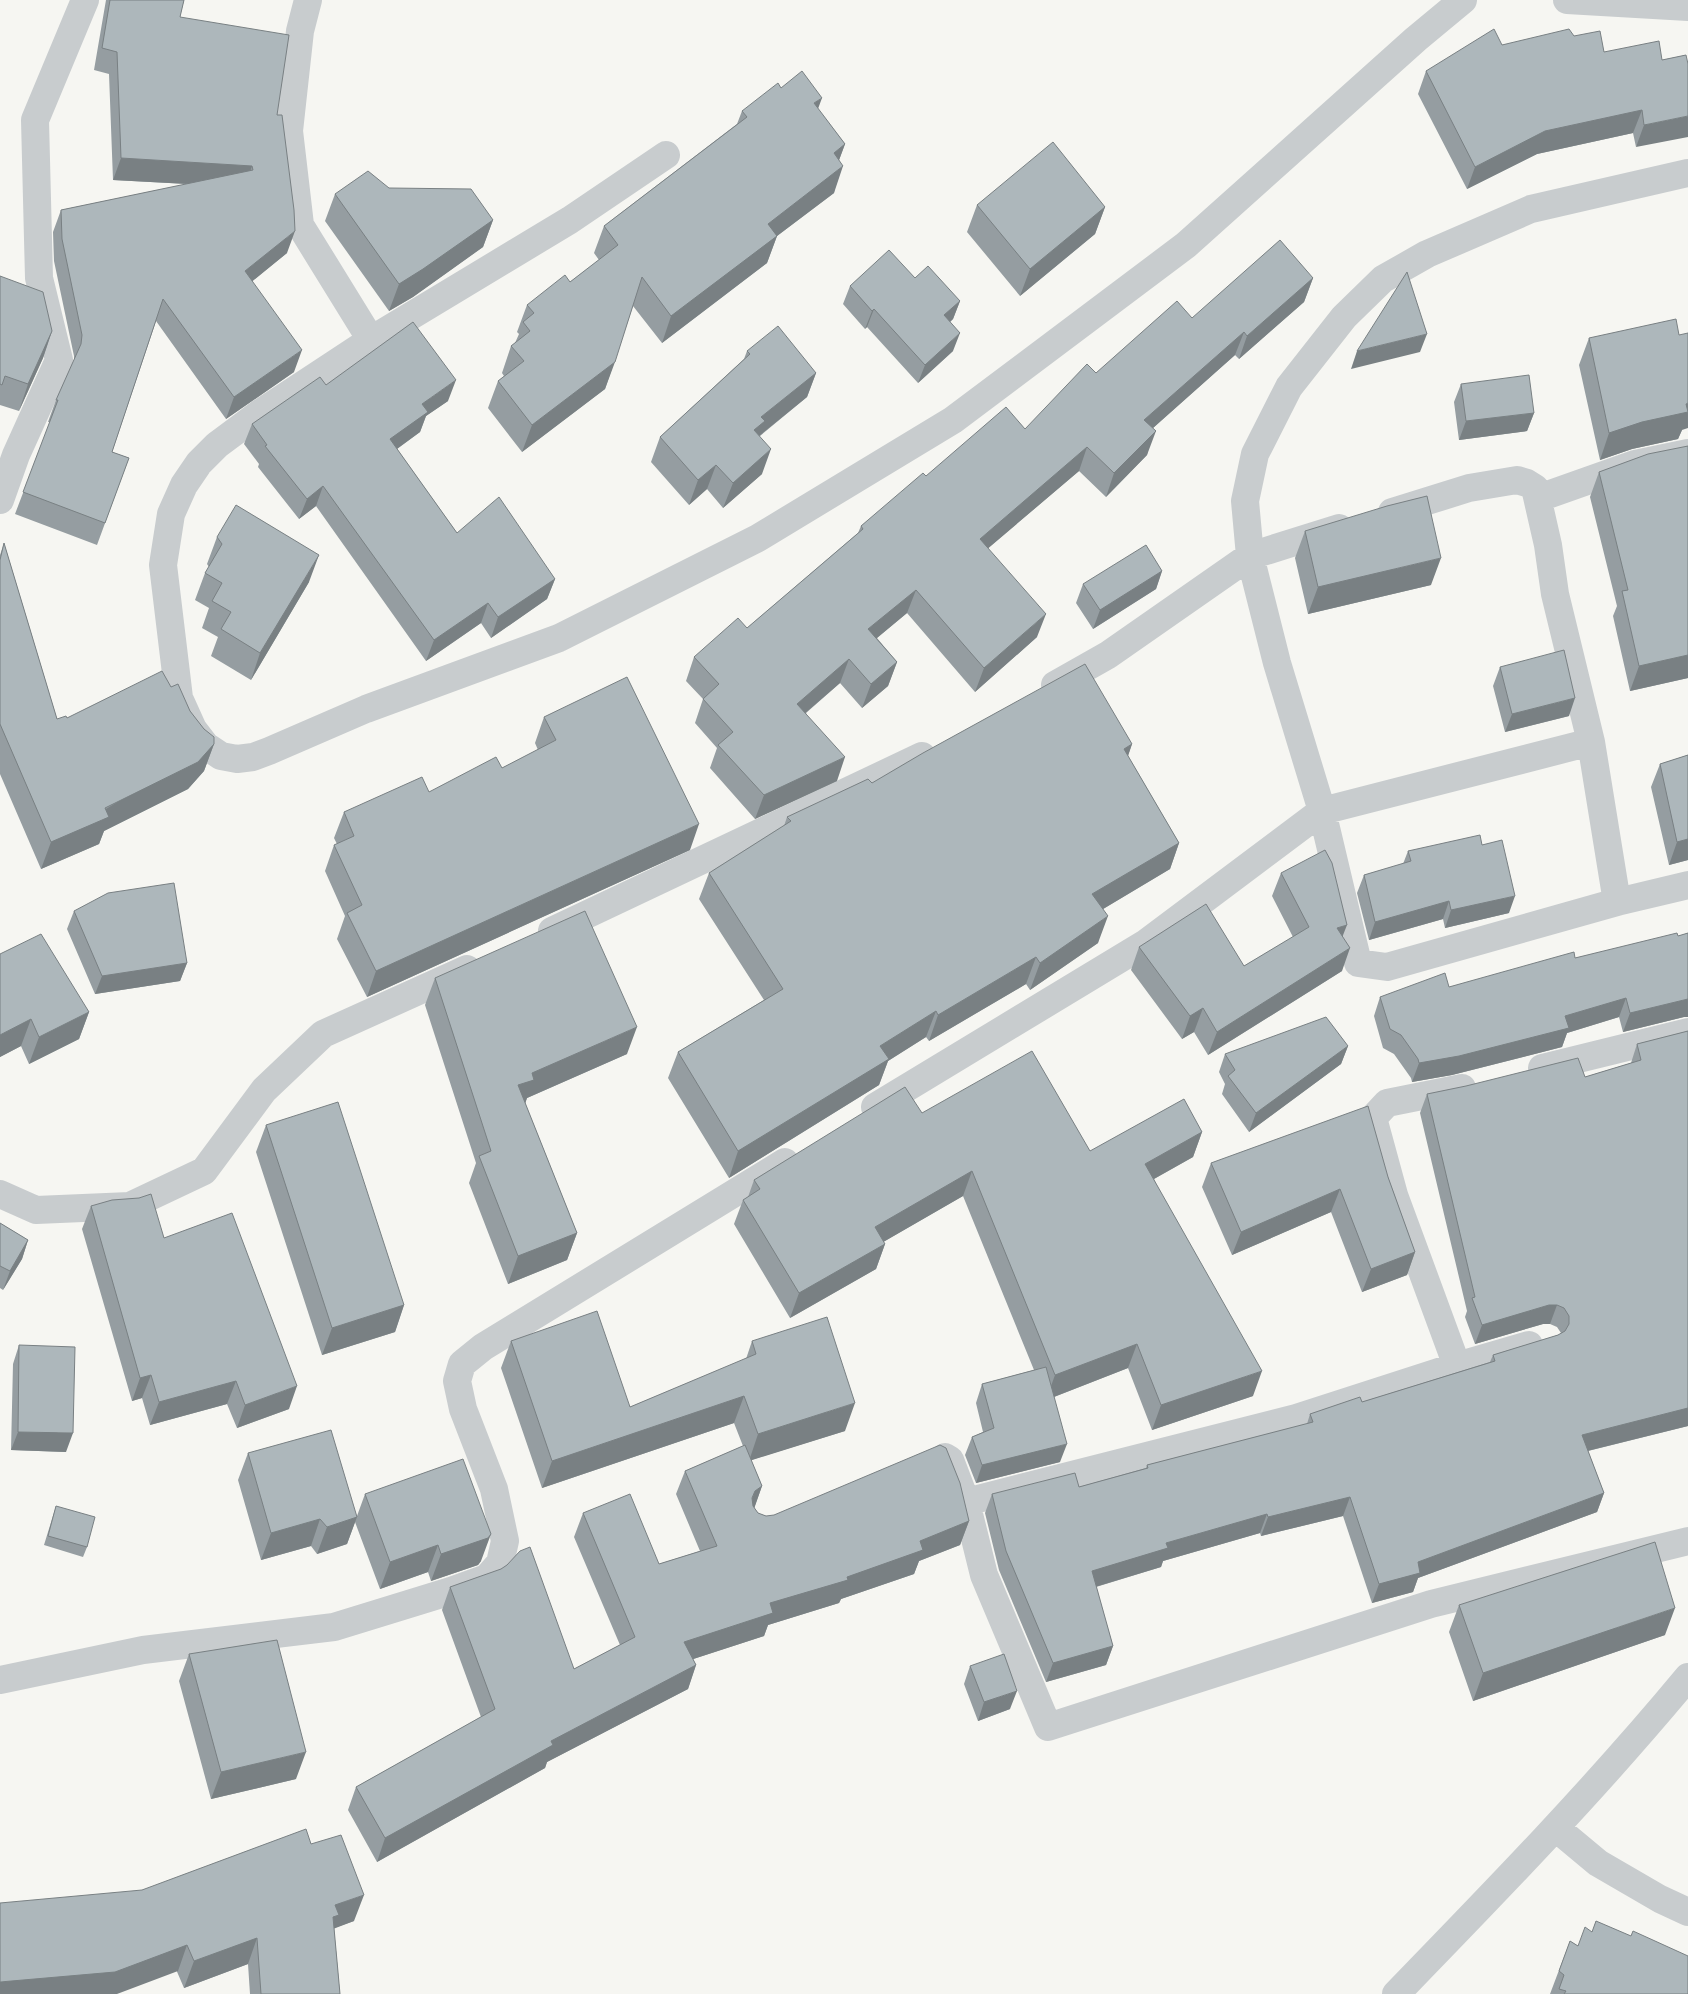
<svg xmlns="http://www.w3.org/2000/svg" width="1688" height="1994" viewBox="0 0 1688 1994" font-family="'Archivo Narrow',sans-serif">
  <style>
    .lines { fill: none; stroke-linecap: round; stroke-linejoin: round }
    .street { stroke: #c8ccce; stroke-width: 28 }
    .wall { fill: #959da1 }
    .shaded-wall { fill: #798083 }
    .building { fill: #adb7bb; stroke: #798083 }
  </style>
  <rect width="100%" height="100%" fill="#f6f6f2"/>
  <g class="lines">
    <path class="street" d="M308,0L300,31L289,131L300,225L371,340
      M1567,0L1688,7
      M666,155L570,220L371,340L260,413L217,445L199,463L184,485L171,514L163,565L179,698L193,729L206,746L221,756L237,759L253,757L269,751L366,709L559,638L758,538L953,420L1186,245L1416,39L1463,0
      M1688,173L1531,209L1427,254L1383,279L1344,317L1289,387L1255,454L1245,501L1250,556L1277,663L1322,811L1358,963L1387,967L1617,902L1688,885
      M1539,498L1635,464L1688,453
      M0,500L16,455L59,360L39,278L35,120L85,0
      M1392,512L1469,488L1517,480L1527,483L1535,488L1548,545L1555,594L1591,742L1617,902
      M1055,685L1108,655L1250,556L1339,528
      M552,931L922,756
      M1542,1068L1688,1032
      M875,1107L1146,943L1322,811L1591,742
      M0,1194L36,1210L130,1206L204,1171L264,1090L323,1034L467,969
      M1457,1366L1394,1195L1373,1118L1387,1103L1462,1088
      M945,1457L950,1460L966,1502L984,1575L1048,1727L1431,1604L1688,1541
      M966,1502L1296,1418L1457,1366L1529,1345
      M0,1680L143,1650L334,1627L451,1591L487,1578L500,1563L505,1541L494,1489L463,1409L457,1381L462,1364L483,1347L785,1162
      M1556,1828L1598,1863L1660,1899L1688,1912
      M1396,1994C1496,1891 1596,1788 1688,1677"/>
  </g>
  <path class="wall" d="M106,0H184L180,17L277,115L287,253L252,281L294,372L226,419L156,321L112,452L129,458L97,545L15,514L50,422H48L56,400L74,361V356L54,261L53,232L61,210L187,184L113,180L109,74L94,70Z
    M1574,36L1604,52L1662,60L1686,55L1636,147L1633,133L1537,154L1467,189L1418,94L1426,71L1502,45Z
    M781,88L818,109L845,144L839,160L834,193L777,236L767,263L662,343L633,306L605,389L522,452L488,408L498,381L504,376L502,373L511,346L515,343L519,334L517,332L527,305L570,282L599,260L594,253L604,226L737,124L742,111Z
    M389,188L493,220L483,247L413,297L389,311L325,221L335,194Z
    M977,205L1105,207L1095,234L1020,296L967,232Z
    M0,276L52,331L43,358L19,411L0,405Z
    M915,278L960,301L953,319L950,322L953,351L918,383L867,327L865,329L843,304L850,286Z
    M1313,278L1304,302L1239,359L1235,355L1153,428L1147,455L1106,497L1079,471L988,548L1037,637L975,692L907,613L877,638L897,662L888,686L862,708L840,683L806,713L837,781L755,819L710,768L717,748L695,723L703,699L686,681L694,657L747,628L858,533L861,526L926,476L1025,429L1096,373L1192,318Z
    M1589,338L1682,430L1678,439L1632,449L1600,460L1579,365Z
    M747,351L816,373L807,397L760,436L762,474L723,508L707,489L689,505L651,462L660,437L744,359Z
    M1461,384L1534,413L1527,431L1459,440L1454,402Z
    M326,385L448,401L426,416L420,432L397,449L457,533L555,579L547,599L491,638L481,623L426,661L316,506L299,519L258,467L259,464L244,444L252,424Z
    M1688,446V678L1630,691L1613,616L1617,606L1590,497L1599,472Z
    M1305,531L1431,585L1308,614L1295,558Z
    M217,537L309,582L251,680L211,656L218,637L202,628L209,608L195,600L205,573L209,567L207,564Z
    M4,543L57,719L67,718L171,687L190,711L214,744L204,771L188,789L104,831L99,844L41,869L0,774V555Z
    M1162,571L1156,589L1093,629L1076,603L1083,584Z
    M1500,667L1569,716L1505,732L1493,686Z
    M544,717L690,850L367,997L337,939L345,916L325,871L334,845L337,844L334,838L344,812L429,792L502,768L538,750L535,743Z
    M1132,744L1128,756L1179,843L1170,869L1103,909L1098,943L1030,990L1026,984L929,1041L926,1037L888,1061L879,1085L729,1178L668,1078L678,1052L764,1000L699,899L709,873L784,826L787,817L872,783Z
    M1688,755V860L1669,865L1651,787L1660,764Z
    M1482,845L1509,913L1445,928L1443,919L1369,940L1357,893L1364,875L1403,864L1408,851Z
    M1281,873L1343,936L1342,971L1208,1055L1194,1032L1182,1039L1131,970L1139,947L1244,966L1293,937L1272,896Z
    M74,911L187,963L180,981L95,994L67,929Z
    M1688,933V1017H1684L1623,1032L1619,1017L1567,1033L1562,1047L1452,1075L1412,1082L1411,1078L1394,1054L1383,1048L1374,1016L1380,997L1449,987L1575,958L1678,936Z
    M0,954L89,1012L79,1039L29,1064L21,1046L0,1057Z
    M435,978L627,1054L527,1098L525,1103L577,1233L567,1260L508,1284L469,1183L476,1163L425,1005Z
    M1688,1031V1426L1588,1451L1604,1493L1597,1512L1418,1578L1413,1592L1372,1603L1343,1516L1261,1536L1260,1533L1163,1561L1161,1567L1096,1587L1113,1646L1106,1665L1046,1682L999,1570L985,1513L992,1494L1079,1487L1146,1468L1147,1465L1307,1424L1310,1414L1362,1402L1490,1362L1493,1355L1558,1335L1561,1333L1557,1327L1550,1324H1543L1475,1344L1465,1317L1467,1311L1420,1113L1427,1094L1585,1077L1631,1063L1637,1044Z
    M1348,1046L1341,1064L1249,1132L1222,1094L1225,1084L1219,1072L1225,1054Z
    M922,1113L1090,1151L1202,1132L1193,1157L1154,1179L1253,1396L1152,1430L1128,1368L1054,1397L1060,1462L976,1483L965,1455L972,1437L983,1432L976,1403L982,1384L1034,1370L963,1196L883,1242L885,1244L876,1269L790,1318L734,1224L743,1200L748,1197L754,1180Z
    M266,1125L404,1305L395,1332L322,1355L256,1152Z
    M1211,1163L1388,1177L1415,1252L1407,1275L1362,1292L1331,1212L1232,1255L1202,1187Z
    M91,1206L164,1238L289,1409L237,1428L227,1404L150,1425L142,1398L132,1401L82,1229Z
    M0,1223L28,1240L22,1259L3,1290L0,1288Z
    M511,1341L630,1407L746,1359L752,1341L845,1431L751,1460L762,1486L754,1508L758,1513L766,1516L969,1521L960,1545L919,1561L914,1574L841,1599L839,1603L768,1625L764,1636L693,1659L696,1665L688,1689L547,1762L545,1768L377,1862L348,1810L356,1787L481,1717L442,1610L450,1587L574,1669L620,1645L574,1537L583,1513L659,1564L700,1551L676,1494L685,1471L743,1446L734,1423L542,1488L501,1368Z
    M19,1345L66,1452L11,1450L13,1364Z
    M248,1453L357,1516L365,1494L481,1561L478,1565L431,1581L428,1572L380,1589L355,1522L347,1544L317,1554L311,1546L261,1560L238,1480Z
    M56,1506L87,1547L83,1557L44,1545Z
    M1459,1605L1665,1635L1473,1701L1449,1632Z
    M189,1654L296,1779L211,1799L179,1681Z
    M970,1666L1010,1709L978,1721L964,1684Z
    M311,1844L354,1921L334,1928L340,1994H250L248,1964L184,1988L142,1890Z
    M1596,1921L1688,1994H1550L1570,1941L1578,1946L1592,1932Z"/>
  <path class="shaded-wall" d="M822,98L812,125L814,103Z
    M1642,110L1633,133L1537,154L1467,189L1475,167L1545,131Z
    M1688,116V137L1636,147L1644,125Z
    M845,144L835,171L834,153Z
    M121,158L252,166L245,187L113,180Z
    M843,166L834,193L777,236L767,263L662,343L671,316L768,224Z
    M1105,207L1095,234L1020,296L1030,269Z
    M493,220L483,247L413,297L389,311L399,284Z
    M295,231L287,253L238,293L245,271Z
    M1313,278L1304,302L1239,359L1247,336Z
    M960,301L953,319L937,334L944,315Z
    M874,309L867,327L865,329L872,311Z
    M52,331L43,358L19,411L28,384Z
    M1244,332L1235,355L1135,444L1144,420Z
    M960,333L953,351L918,383L925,365Z
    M1427,334L1420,352L1351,369L1357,351Z
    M302,350L294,372L226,419L234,397Z
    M615,362L605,389L522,452L532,425Z
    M816,373L807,397L759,436L754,430L761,417Z
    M456,380L448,401L426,416L420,432L383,459L390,439L422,404Z
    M1688,403V428L1682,430L1678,439L1632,449L1600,460L1609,433Z
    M1534,413L1527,431L1459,440L1466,421Z
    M1156,431L1147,455L1106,497L1114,473Z
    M1087,447L1079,471L972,562L980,539Z
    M771,449L762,474L723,508L733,483Z
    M716,465L707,489L689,505L698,480Z
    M323,486L316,506L299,519L307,499Z
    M319,555L309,582L251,680L260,653Z
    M1441,558L1431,585L1308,614L1318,587Z
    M1162,571L1156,589L1093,629L1100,610Z
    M555,579L547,599L491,638L498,617Z
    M916,590L907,613L860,652L868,629Z
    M488,603L481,623L426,661L434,640Z
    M1046,614L1037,637L975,692L984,668Z
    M1688,655V678L1630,691L1639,666Z
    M849,659L840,683L789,727L797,704Z
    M897,662L888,686L862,708L871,684Z
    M1575,698L1569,716L1505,732L1512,714Z
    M214,744L204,771L188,789L104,831L99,844L41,869L51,842Z
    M1132,744L1123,770L1124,749Z
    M845,757L837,781L755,819L764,795Z
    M699,824L690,850L367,997L376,971Z
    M1688,839V860L1669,865L1677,842Z
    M1179,843L1170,869L1083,921L1092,894Z
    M1515,896L1509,913L1445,928L1451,910Z
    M1449,901L1443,919L1369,940L1375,922Z
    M1108,916L1098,943L1030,990L1040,963Z
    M1347,925L1338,948L1337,928Z
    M1350,948L1342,971L1208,1055L1217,1032Z
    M1036,957L1026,984L929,1041L938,1015Z
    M187,963L180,981L95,994L102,976Z
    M1626,998L1619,1017L1567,1033L1562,1047L1452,1075L1412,1082L1419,1063L1565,1016Z
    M1688,999V1017H1684L1623,1032L1630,1013Z
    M1203,1008L1194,1032L1182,1039L1190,1016Z
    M936,1011L926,1037L888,1061L879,1085L729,1178L738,1151L880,1046Z
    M89,1012L79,1039L29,1064L39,1037Z
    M31,1019L21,1046L0,1057V1035Z
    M637,1027L627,1054L527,1098L524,1107L518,1085L532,1073Z
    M1348,1046L1341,1064L1249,1132L1256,1113Z
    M1202,1132L1193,1157L1136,1189L1145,1164Z
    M972,1171L963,1196L866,1252L875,1227Z
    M1340,1189L1331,1212L1232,1255L1241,1232Z
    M577,1233L567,1260L508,1284L518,1256Z
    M28,1240L22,1259L3,1290L10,1271Z
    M885,1244L876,1269L790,1318L799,1293Z
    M1415,1252L1407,1275L1362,1292L1371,1269Z
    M404,1305L395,1332L322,1355L332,1328Z
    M1549,1305H1557L1550,1324H1543L1475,1344L1482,1325Z
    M1137,1344L1128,1368L1046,1400L1055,1375Z
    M1262,1371L1253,1396L1152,1430L1161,1405Z
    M151,1375L142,1398L132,1401L140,1378Z
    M236,1381L227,1404L150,1425L159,1402Z
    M297,1386L289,1409L237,1428L245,1405Z
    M744,1396L734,1423L542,1488L552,1461Z
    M855,1403L845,1431L749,1461L758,1434Z
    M1688,1408V1426L1575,1454L1582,1435Z
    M18,1432L73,1433L66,1452L11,1450Z
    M1067,1444L1060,1462L976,1483L982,1465Z
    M762,1486L754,1509L746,1515L755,1491Z
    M1604,1493L1597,1512L1418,1578L1413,1592L1372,1603L1379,1584L1418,1562Z
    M1350,1497L1343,1516L1261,1536L1268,1517Z
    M1267,1514L1260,1533L1163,1561L1161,1567L1085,1590L1092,1571L1166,1543Z
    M357,1517L347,1544L317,1554L327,1527Z
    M320,1519L311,1546L261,1560L271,1533Z
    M969,1521L960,1545L919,1561L914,1574L841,1599L839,1603L768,1625L764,1636L675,1665L684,1642L770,1603L847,1577L920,1541Z
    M491,1534L481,1561L478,1565L431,1581L441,1554Z
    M438,1545L428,1572L380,1589L390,1562Z
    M1675,1608L1665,1635L1473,1701L1483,1673Z
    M1113,1646L1106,1665L1046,1682L1053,1663Z
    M696,1665L688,1689L547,1762L545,1768L377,1862L385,1838L551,1741Z
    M1017,1691L1010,1709L978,1721L984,1702Z
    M306,1752L296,1779L211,1799L221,1772Z
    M364,1895L354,1921L333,1929L329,1941L335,1905Z
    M257,1938L248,1964L184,1988L194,1961Z
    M187,1945L178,1971L117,1994H0V1982Z"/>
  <path class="building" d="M110,0H184L180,17L289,35L277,115H282L294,210L295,231L245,271L302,350L234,397L163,299L112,452L129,458L105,523L23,492L58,400H56L81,344L82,335L62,239L61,210L253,170L252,166L121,158L117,52L102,48Z
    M1494,29L1502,45L1569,29L1574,36L1600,31L1604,52L1659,41L1662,60L1686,55L1688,64V116L1644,125L1642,110L1545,131L1475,167L1426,71Z
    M802,71L822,98L814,103L845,144L834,153L843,166L768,224L777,236L671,316L642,277L615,362L532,425L498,381L524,361L511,346L530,331L523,322L534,313L527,305L565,275L570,282L618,245L604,226L747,117L742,111L778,83L781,88Z
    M1053,142L1105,207L1030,269L977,205Z
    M368,171L389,188L471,189L493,220L423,269L399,284L335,194Z
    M1280,240L1313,278L1247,336L1244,332L1144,420L1156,431L1114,473L1087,447L980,539L1046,614L984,668L916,590L868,629L897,662L871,684L849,659L797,704L845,757L764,795L718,745L733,732L703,699L719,684L694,657L738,618L747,628L863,529L861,526L923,473L926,476L1006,407L1025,429L1087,364L1096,373L1177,301L1192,318Z
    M889,250L915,278L928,266L960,301L944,315L960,333L925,365L874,309L872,311L850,286Z
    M1407,272L1427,334L1357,351Z
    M0,276L43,292L52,331L28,384L5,376L2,385L0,384Z
    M1676,319L1679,335L1688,333V403L1686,404L1688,412L1642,422L1609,433L1589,338Z
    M413,322L456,380L422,404L428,412L390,439L457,533L499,497L555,579L498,617L488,603L434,640L323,486L307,499L265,446L267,445L252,424L320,377L326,385Z
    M778,326L816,373L761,417L765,421L754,430L771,449L733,483L716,465L698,480L660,437L750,354L747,351Z
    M1529,375L1534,413L1466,421L1461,384Z
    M1688,446V655L1639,666L1622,591L1628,590L1599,472L1648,454Z
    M1427,496L1441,558L1318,587L1305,531L1387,506Z
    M236,505L319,555L260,653L221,629L231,612L212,601L222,583L205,573L222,544L217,537Z
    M4,543L57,719L66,716L67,718L162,671L171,687L178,684L190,711L204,729L214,737V744L198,762L105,808L109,817L51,842L0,724V560Z
    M1146,545L1162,571L1100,610L1083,584Z
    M1564,650L1575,698L1512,714L1500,667Z
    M1085,664L1132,744L1124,749L1179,843L1092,894L1108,916L1040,963L1036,957L938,1015L936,1011L880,1046L889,1059L738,1151L678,1052L783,989L709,873L791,821L787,817L868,779L872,783L923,753Z
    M627,677L699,824L376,971L347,913L362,905L334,845L354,836L344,812L422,777L429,792L496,757L502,768L556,740L544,717Z
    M1688,755V839L1677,842L1660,764Z
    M1480,835L1482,845L1502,840L1515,896L1451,910L1449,901L1375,922L1364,875L1411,861L1408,851Z
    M1325,850L1332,863L1347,925L1337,928L1350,948L1217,1032L1203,1008L1190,1016L1139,947L1206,904L1244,966L1309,927L1281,873Z
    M174,883L187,963L102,976L74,911L108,893Z
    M585,911L637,1027L532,1073L534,1080L518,1085L577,1233L518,1256L479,1156L491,1151L435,978Z
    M1677,933L1678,936L1688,933V999L1630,1013L1626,998L1565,1016L1569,1028L1459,1056L1419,1063L1418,1059L1401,1035L1390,1029L1380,997L1445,973L1449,987L1574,952L1575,958Z
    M41,934L89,1012L39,1037L31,1019L0,1035V954Z
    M1326,1017L1348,1046L1256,1113L1228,1076L1235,1070L1225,1054Z
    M1688,1031V1408L1582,1435L1604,1493L1418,1562L1420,1573L1379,1584L1350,1497L1268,1517L1267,1514L1166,1543L1168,1548L1092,1571L1113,1646L1053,1663L1006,1551L992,1494L1075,1473L1079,1487L1148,1468L1147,1465L1313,1422L1310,1414L1360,1397L1362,1402L1495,1361L1493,1355L1558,1335L1565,1331L1569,1324V1316L1564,1308L1557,1305H1549L1482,1325L1472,1298L1475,1297L1427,1094L1466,1086L1578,1058L1585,1077L1641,1060L1637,1044Z
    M1032,1051L1090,1151L1184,1099L1202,1132L1145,1164L1262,1371L1161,1405L1137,1344L1055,1375L972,1171L875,1227L885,1244L799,1293L743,1200L760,1189L754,1180L905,1087L922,1113Z
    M338,1102L404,1305L332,1328L266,1125Z
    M1368,1106L1388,1177L1415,1252L1371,1269L1340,1189L1241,1232L1211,1163Z
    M151,1194L164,1238L232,1213L297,1386L245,1405L236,1381L159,1402L151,1375L140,1378L91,1206L112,1200L139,1198Z
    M0,1223L28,1240L10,1271L0,1266Z
    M597,1311L630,1407L756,1354L752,1341L827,1317L855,1403L758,1434L744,1396L552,1461L511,1341Z
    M19,1345L75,1347L73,1433L18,1432Z
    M1046,1367L1067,1444L982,1465L972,1437L994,1428L982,1384Z
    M331,1430L357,1517L327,1527L320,1519L271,1533L248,1453Z
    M745,1445L762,1486L755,1491L752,1498L753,1506L758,1513L766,1516L774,1515L940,1445L946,1448L960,1483L969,1521L920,1541L923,1550L847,1577L848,1580L770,1603L773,1613L684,1642L696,1665L551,1741L553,1745L385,1838L356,1787L495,1709L450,1587L501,1569L507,1565L520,1551L530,1547L574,1669L635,1637L583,1513L630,1494L659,1564L717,1546L685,1471Z
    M463,1459L491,1534L488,1538L441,1554L438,1545L390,1562L365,1494Z
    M56,1506L95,1517L87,1547L48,1536Z
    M1655,1542L1675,1608L1483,1673L1459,1605Z
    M277,1640L306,1752L221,1772L189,1654Z
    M1004,1654L1017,1691L984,1702L970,1666Z
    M306,1829L311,1844L341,1835L364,1895L335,1905L339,1915L333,1917L340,1994H261L257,1938L194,1961L187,1945L115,1972L0,1982V1903L142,1890Z
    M1596,1921L1631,1936L1633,1931L1688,1956V1994H1564L1566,1991L1559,1989L1564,1975L1559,1971L1570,1941L1578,1946L1585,1927L1592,1932Z"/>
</svg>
